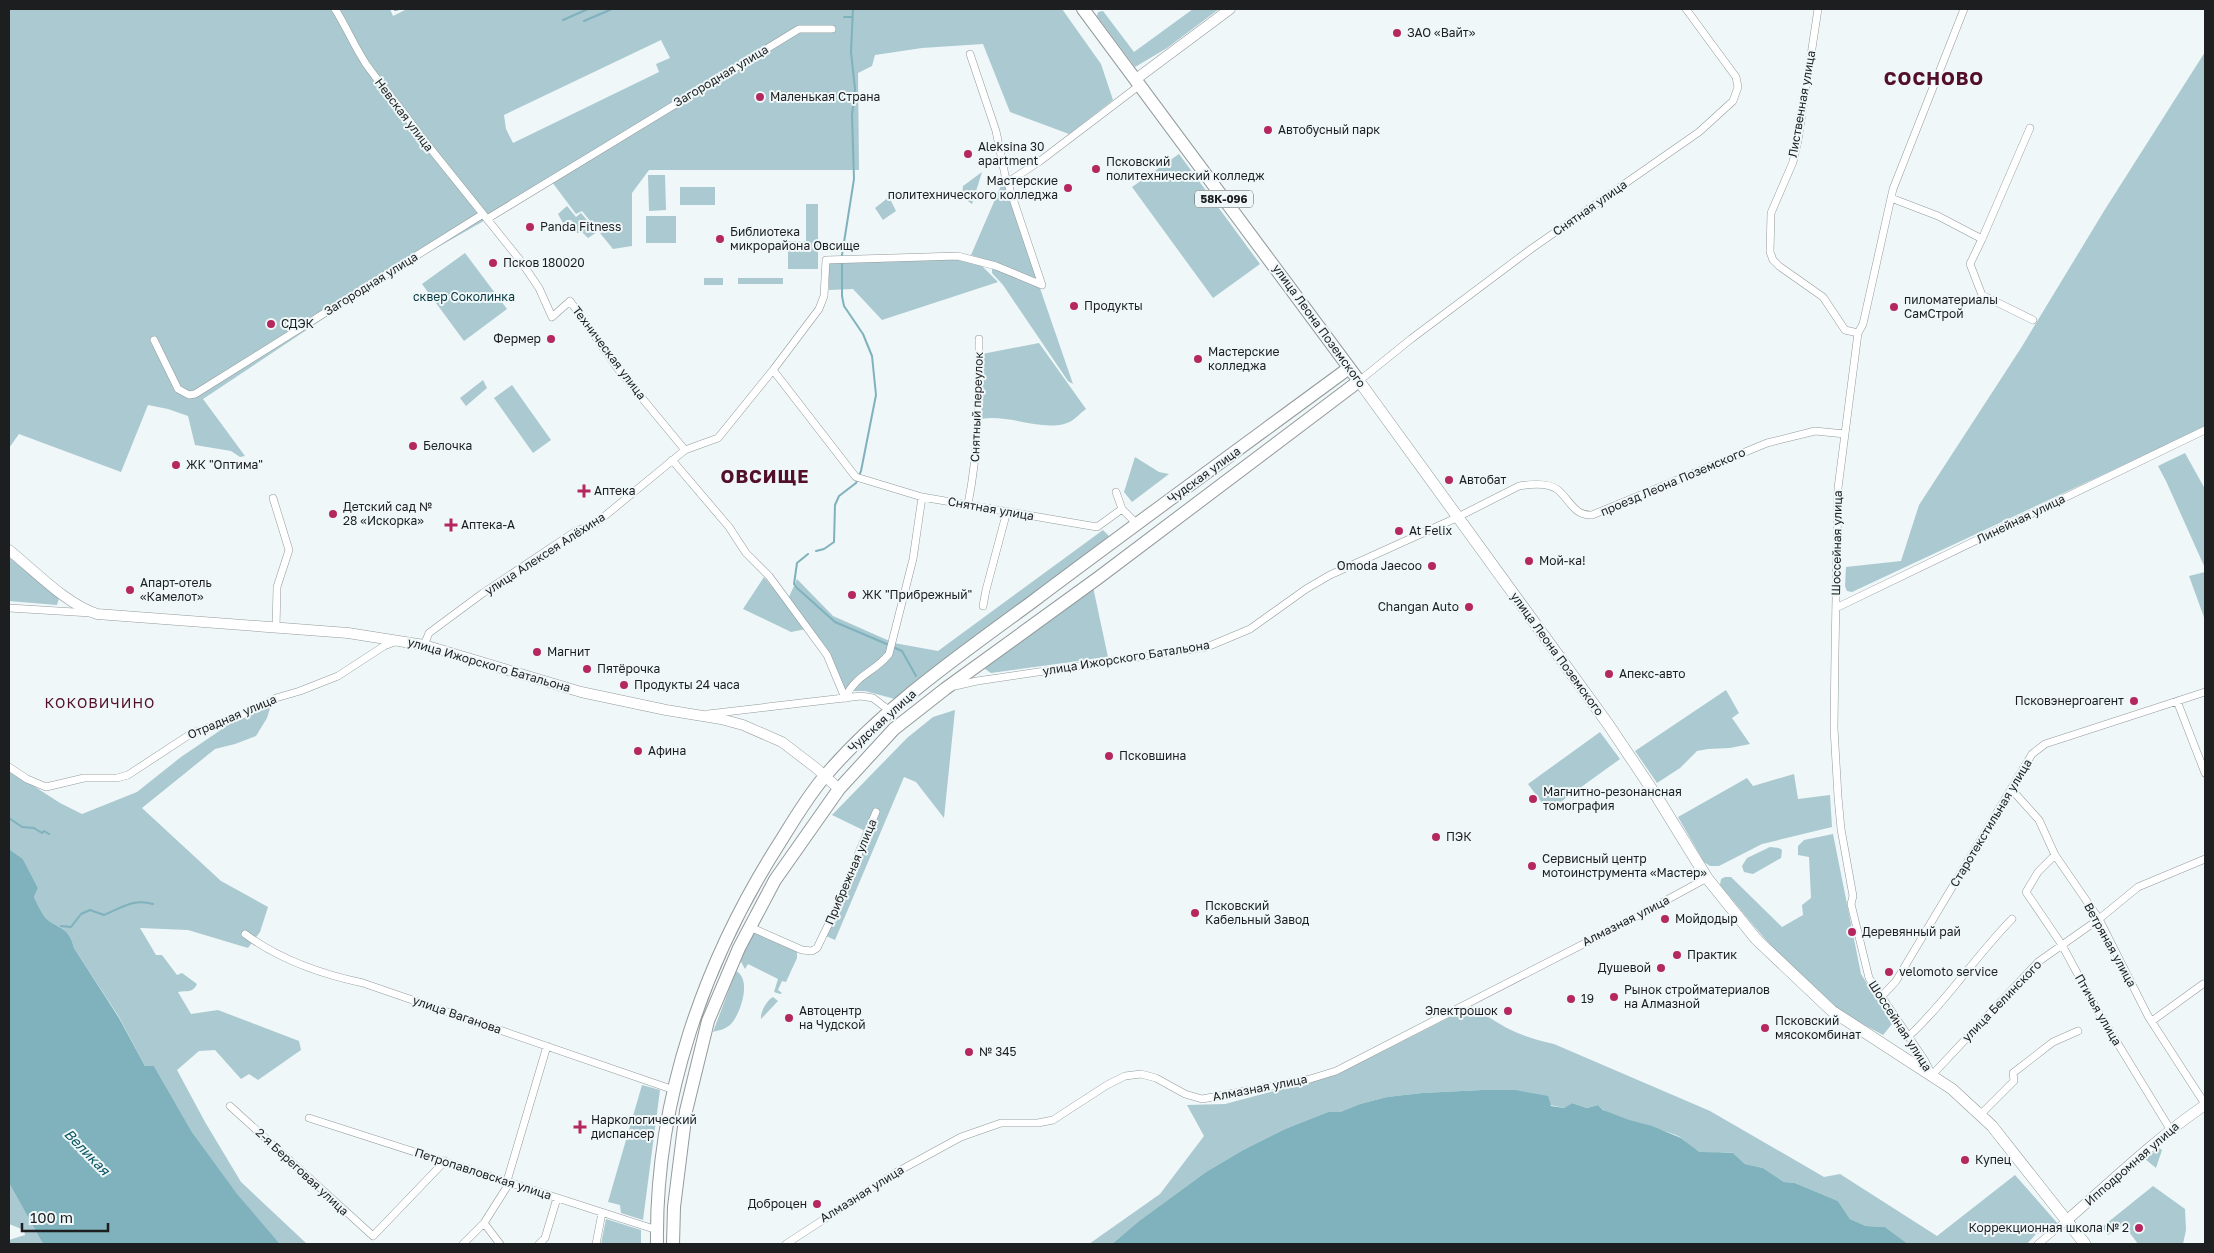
<svg xmlns="http://www.w3.org/2000/svg" width="2214" height="1253" viewBox="0 0 2214 1253" font-family="'Golos Text',sans-serif">
  <style>
    .green { fill: #aac9d0; fill-rule: evenodd }
    .water { fill: #7fb2bd }
    .lines { fill: none; stroke-linecap: round; stroke-linejoin: round }
    .stream { stroke: #7fb2bd; stroke-width: 2 }
    .street-casing { stroke: #949a9c; stroke-width: 8 }
    .secondary-casing { stroke: #949a9c; stroke-width: 11 }
    .primary-casing { stroke: #949a9c; stroke-width: 12 }
    .highway-casing { stroke: #949a9c; stroke-width: 14 }
    .street { stroke: #fff; stroke-width: 7 }
    .secondary { stroke: #fff; stroke-width: 10 }
    .primary { stroke: #fff; stroke-width: 11 }
    .highway { stroke: #fff; stroke-width: 12 }
    .poi-dot { fill: #b4275f; stroke: #eff7f8; stroke-width: 2 }
    .labels { text-anchor: middle; stroke-width: 4; stroke-linejoin: round; paint-order: stroke }
    .shield { fill: #eff7f8; stroke: #5b5f60; stroke-width: 1 }
    .shield-label { font-size: 11px; font-weight: bold; fill: #1c1e1f }
    .poi-label { font-size: 12px; fill: #1c1e1f; stroke: #eff7f8; text-anchor: start }
    .street-label { font-size: 12px; fill: #1c1e1f; stroke: #eff7f8 }
    .park-label { font-size: 12px; fill: #03363e; stroke: #eff7f8 }
    .neighbourhood-label { font-size: 14px; letter-spacing: 1px; fill: #520f29; stroke: #eff7f8 }
    .water-label { font-size: 14px; font-style: italic; fill: #095461; stroke: #eff7f8 }
    .district-label { font-size: 18px; font-weight: bold; letter-spacing: 1px; fill: #520f29; stroke: #eff7f8 }
  </style>
  <rect width="100%" height="100%" fill="#eff7f8"/>
  <path class="green" d="M9,9H390L393,16L407,9H1062L1101,64L1113,100L1069,134L1010,112L983,44L922,48L875,55L872,66L858,73L859,170H649L632,193V246L613,249L582,211L576,214L552,182L389,275L203,399L245,456L240,457L231,451L195,445L188,416L168,409L148,405L121,472L19,434L9,448ZM661,40L670,58L656,64L659,72L513,143L506,129L504,115Z
    M1193,9H1219L1167,48L1135,67L1097,16L1098,12L1103,11L1134,52Z
    M2205,52V427L1852,592L1847,591L1845,586L1846,567L1901,561L1919,505L2021,348L2104,211Z
    M1179,154L1260,264L1213,298L1132,187Z
    M982,172L972,204L962,197L963,186Z
    M648,175H665L666,210L649,211Z
    M1003,181L1073,384L1068,381L1003,285L992,273V262L971,255Z
    M680,187H715V205H680Z
    M889,197L896,211L883,220L875,208Z
    M806,204H818V269H788V241H806Z
    M567,206L576,217L581,213L597,232L588,238L582,232L577,233L573,227L575,225L571,220L563,223L558,214Z
    M646,216H676V243H646Z
    M465,253L507,309L464,341L422,284Z
    M957,258L979,263L998,282L882,320L853,289L829,290V262Z
    M704,278H723V285H704Z
    M738,278H783V284H738Z
    M1039,343L1086,409C1080,413 1074,421 1067,423C1043,432 1009,414 981,419L982,354Z
    M483,380L487,388L466,406L460,398Z
    M512,385L551,440L533,453L494,398Z
    M2185,453L2205,489V568L2166,481L2158,466Z
    M1135,457L1159,472L1169,474L1132,502L1124,492Z
    M1103,530L1110,537L895,699L865,691H844L809,626L789,597L797,579L833,616L894,643L938,651Z
    M9,557L59,598L57,605L9,601Z
    M2205,572V620L2189,576Z
    M764,577L806,629L791,632L743,609Z
    M1093,587L1108,657L991,673L985,669L984,666Z
    M1726,690L1739,713L1732,718L1750,744L1730,748L1708,749L1697,751L1680,768L1657,783L1635,751Z
    M272,702L267,718L256,736L235,744L215,749L142,808L221,881L268,907L260,932L248,948L188,930L140,928L156,955H162L177,975L182,973L197,984C192,994 186,990 178,992L191,1014L218,1010L299,1041L301,1050L258,1080L249,1074L241,1079L215,1050L199,1051L177,1070L205,1122L241,1182L307,1244H280L237,1195L192,1132L154,1066H145L119,1017L74,948C69,924 54,929 44,916C40,910 37,903 34,897L38,888L23,859L9,849V770L60,803L82,814L137,792L181,757L228,725Z
    M955,710L944,818L916,782L904,777L835,940L826,936L865,831L832,815L907,738L933,717Z
    M1600,732L1620,759L1548,811L1528,784Z
    M1794,774L1798,799L1830,795L1832,827L1762,844L1719,866H1710L1704,862L1678,817L1747,778L1753,786Z
    M1833,834L1861,974L1892,1024L1883,1035C1868,1027 1853,1019 1839,1010C1793,977 1756,928 1720,885L1721,879L1725,877H1731L1782,927L1803,915L1802,905L1811,898L1809,857L1798,855V846L1804,840Z
    M1770,847L1779,848L1782,850L1781,858L1753,874L1744,872L1742,866L1747,858Z
    M753,931L797,950V958L786,982L782,981L778,990L782,993L780,994L774,992L778,979L748,964L745,969L740,960Z
    M736,971C752,979 741,1013 731,1024C726,1029 720,1030 713,1032Z
    M773,997L778,1001L761,1019C760,1012 767,1000 773,997Z
    M1472,1006C1503,1027 1517,1036 1554,1044L1710,1111L1824,1177L1840,1174L1937,1236L2015,1175L2059,1225L2048,1233L2036,1234L2027,1244H1908L1885,1227L1866,1226L1850,1219L1838,1201L1795,1183L1784,1182L1763,1168L1745,1164L1733,1153C1723,1152 1707,1155 1698,1152C1691,1149 1686,1141 1680,1137C1657,1125 1614,1123 1598,1105L1587,1108L1572,1103L1564,1108L1482,1090L1422,1093L1387,1097L1360,1104L1340,1112H1328L1285,1129L1243,1150L1206,1172L1139,1221L1112,1244H1089L1160,1194L1204,1136L1187,1105L1225,1104L1338,1074Z
    M642,1085L660,1090L643,1220L621,1213L620,1205L608,1202Z
    M2159,1148L2162,1150L2156,1168L2145,1159Z
    M9,1183L43,1244H9V1240L25,1235L24,1230L9,1224Z
    M2153,1186L2185,1209L2186,1230L2183,1244H2138L2124,1225L2108,1235L2102,1227Z
    M606,1219L641,1230V1244H601Z"/>
  <path class="water" d="M9,849L23,859L38,888L34,897C37,903 40,910 44,916C54,929 69,924 74,948L119,1018L145,1066H154L192,1132L237,1194L280,1244H43L9,1183Z
    M1482,1090H1515L1548,1096L1551,1106L1564,1108L1572,1103L1587,1108L1598,1105L1603,1110L1629,1120L1652,1126L1681,1138L1699,1152L1733,1153L1745,1164L1763,1168L1784,1182L1795,1183L1838,1201L1850,1219L1866,1226L1885,1227L1908,1244H1112L1139,1221L1206,1172L1243,1150L1285,1129L1328,1112H1340L1360,1104L1387,1097L1422,1093Z"/>
  <g class="lines">
    <path class="stream" d="M395,10L399,9
      M844,17H852
      M563,20L588,9
      M584,21L612,9
      M842,255L854,179L852,115L855,89L851,52L853,9
      M816,551L824,549L834,542L835,505L839,496L856,483L861,471L876,395L872,356L863,334L844,306L842,296V264
      M808,554L797,563L794,584L797,588L835,622L889,645
      M893,647L902,651L916,676
      M9,818L22,827L34,828L42,833L44,831L49,834
      M61,926L71,927L81,914L90,910L104,915C121,908 134,898 153,904"/>
    <defs>
      <path id="street" d="M335,9C346,26 354,46 366,64C383,88 402,109 418,133L520,260L539,288L552,317L570,301L618,369L685,450
        M1818,9L1798,140L1793,162L1771,213L1770,252L1773,260L1779,266L1823,297L1845,330L1858,333
        M1964,9L1893,189L1863,324L1858,333L1838,488L1835,653L1834,728L1838,797L1841,829L1853,896L1851,904L1869,978L1925,1061L1932,1075L2038,962L2099,919L2138,887L2205,859
        M1008,182L1040,161L1140,85
        M1891,198L1938,216L1982,239L2030,128
        M487,219L799,29H832
        M1982,239L1970,264L1982,295L2033,320
        M154,340L178,389L189,395L195,394L483,214
        M773,370L855,476
        M1359,381L1411,339L1531,249L1699,132L1733,101L1738,87L1736,77L1686,9
        M672,460L729,527L746,553L769,576L786,599L827,655L845,698
        M856,477L922,497L1097,527L1122,509
        M1116,492L1122,509L1137,524
        M273,498L289,550L277,587L276,628
        M968,504C979,449 979,395 979,339
        M983,606L986,590L1007,511
        M9,608L91,613
        M1836,608L2205,430
        M424,645L429,633L483,593L576,531L595,524L685,450L718,438L773,370L819,309L824,296L826,260L958,256L996,266L1042,285L1005,175L996,131L970,54
        M955,686L977,681L1207,647L1250,629L1306,589L1330,575L1456,518L1519,486C1531,484 1548,482 1558,490C1570,500 1574,516 1592,515L1767,443L1815,431L1845,434
        M845,698C856,674 874,673 889,654L913,559L922,497
        M2177,701L2205,773
        M708,714L861,696L873,698L890,711
        M9,767L27,779L46,787L84,778H117L128,775L192,733L236,718L276,698L300,691L338,676L384,646L397,641
        M2012,790L2039,820L2055,855L2099,919L2148,1016L2205,1104
        M2055,855L2038,872L2026,892L2062,945L2096,1008L2170,1129
        M750,927L802,950L812,951L817,948L850,880L859,852L876,812
        M245,934C280,960 320,974 363,983L674,1090
        M1882,996L1896,981L2032,754L2045,744L2205,692
        M2152,1021L2203,984
        M1908,1037C1946,1002 1975,957 2012,919
        M230,1106L373,1236L445,1161
        M1981,1114L2014,1081L2013,1073L2053,1042L2078,1031
        M309,1118L657,1230
        M507,1181L547,1046
        M484,1223L500,1244
        M463,1244L484,1223L510,1182
        M539,1244L545,1238L557,1198
        M596,1244L602,1213
        M786,1244L895,1173L961,1137L1001,1123H1038L1053,1120L1107,1085L1125,1076L1141,1074L1156,1078L1185,1094L1202,1099L1310,1079L1336,1071L1630,920L1707,878
        M2038,1244L2066,1221"/>
      <path id="secondary" d="M1136,79L1230,9
        M9,550C34,570 66,604 97,614L348,633L424,645L581,692L666,710L721,719L743,725L782,742L816,768L839,789
        M2066,1221C2112,1181 2155,1139 2205,1105"/>
      <path id="primary" d="M1359,381L1608,724L1657,797L1707,878L1756,939L1832,1011L1952,1089L1992,1126L2085,1244"/>
      <path id="highway" d="M657,1244C655,1100 704,960 782,839C795,818 808,796 825,776C883,708 960,655 1032,602C1137,523 1243,446 1349,368
        M673,1244L674,1207L686,1111L708,1021L739,948L775,880L839,789L894,729L945,689L1098,578L1359,381L1083,9"/>
    </defs>
    <use href="#street" class="street-casing"/>
    <use href="#secondary" class="secondary-casing"/>
    <use href="#primary" class="primary-casing"/>
    <use href="#highway" class="highway-casing"/>
    <use href="#street" class="street"/>
    <use href="#secondary" class="secondary"/>
    <use href="#primary" class="primary"/>
    <use href="#highway" class="highway"/>
  </g>
  <g class="poi-dot">
    <circle cx="1397" cy="33" r="5"/>
    <circle cx="760" cy="97" r="5"/>
    <circle cx="1268" cy="130" r="5"/>
    <circle cx="968" cy="154" r="5"/>
    <circle cx="1096" cy="169" r="5"/>
    <circle cx="1068" cy="188" r="5"/>
    <circle cx="530" cy="227" r="5"/>
    <circle cx="720" cy="239" r="5"/>
    <circle cx="493" cy="263" r="5"/>
    <circle cx="1074" cy="306" r="5"/>
    <circle cx="1894" cy="307" r="5"/>
    <circle cx="271" cy="324" r="5"/>
    <circle cx="551" cy="339" r="5"/>
    <circle cx="1198" cy="359" r="5"/>
    <circle cx="413" cy="446" r="5"/>
    <circle cx="176" cy="465" r="5"/>
    <circle cx="1449" cy="480" r="5"/>
    <path d="M581.5 483.5h5v5h5v5h-5v5h-5v-5h-5v-5h5z"/>
    <circle cx="333" cy="514" r="5"/>
    <path d="M448.5 517.5h5v5h5v5h-5v5h-5v-5h-5v-5h5z"/>
    <circle cx="1399" cy="531" r="5"/>
    <circle cx="1529" cy="561" r="5"/>
    <circle cx="1432" cy="566" r="5"/>
    <circle cx="130" cy="590" r="5"/>
    <circle cx="852" cy="595" r="5"/>
    <circle cx="1469" cy="607" r="5"/>
    <circle cx="537" cy="652" r="5"/>
    <circle cx="587" cy="669" r="5"/>
    <circle cx="1609" cy="674" r="5"/>
    <circle cx="624" cy="685" r="5"/>
    <circle cx="2134" cy="701" r="5"/>
    <circle cx="638" cy="751" r="5"/>
    <circle cx="1109" cy="756" r="5"/>
    <circle cx="1533" cy="799" r="5"/>
    <circle cx="1436" cy="837" r="5"/>
    <circle cx="1532" cy="866" r="5"/>
    <circle cx="1195" cy="913" r="5"/>
    <circle cx="1665" cy="919" r="5"/>
    <circle cx="1852" cy="932" r="5"/>
    <circle cx="1677" cy="955" r="5"/>
    <circle cx="1661" cy="968" r="5"/>
    <circle cx="1889" cy="972" r="5"/>
    <circle cx="1614" cy="997" r="5"/>
    <circle cx="1571" cy="999" r="5"/>
    <circle cx="1508" cy="1011" r="5"/>
    <circle cx="789" cy="1018" r="5"/>
    <circle cx="1765" cy="1028" r="5"/>
    <circle cx="969" cy="1052" r="5"/>
    <path d="M577.5 1119.5h5v5h5v5h-5v5h-5v-5h-5v-5h5z"/>
    <circle cx="1965" cy="1160" r="5"/>
    <circle cx="817" cy="1204" r="5"/>
    <circle cx="2139" cy="1228" r="5"/>
  </g>
  <g class="labels">
    <rect class="shield" x="1195" y="190.5" width="58" height="17" rx="4"/>
    <g class="shield-label">
      <text x="1224" y="203">58К-096</text>
    </g>
    <g class="poi-label">
      <text x="1407" y="37">ЗАО «Вайт»</text>
      <text x="770" y="101">Маленькая Страна</text>
      <text x="1278" y="134">Автобусный парк</text>
      <text x="978" y="151">Aleksina 30<tspan x="978" dy="14">apartment</tspan></text>
      <text x="1106" y="166">Псковский<tspan x="1106" dy="14">политехнический колледж</tspan></text>
      <text x="1058" y="185" text-anchor="end">Мастерские<tspan x="1058" dy="14">политехнического колледжа</tspan></text>
      <text x="540" y="231">Panda Fitness</text>
      <text x="730" y="236">Библиотека<tspan x="730" dy="14">микрорайона Овсище</tspan></text>
      <text x="503" y="267">Псков 180020</text>
      <text x="1904" y="304">пиломатериалы<tspan x="1904" dy="14">СамСтрой</tspan></text>
      <text x="1084" y="310">Продукты</text>
      <text x="281" y="328">СДЭК</text>
      <text x="541" y="343" text-anchor="end">Фермер</text>
      <text x="1208" y="356">Мастерские<tspan x="1208" dy="14">колледжа</tspan></text>
      <text x="423" y="450">Белочка</text>
      <text x="186" y="469">ЖК "Оптима"</text>
      <text x="1459" y="484">Автобат</text>
      <text x="594" y="495">Аптека</text>
      <text x="343" y="511">Детский сад №<tspan x="343" dy="14">28 «Искорка»</tspan></text>
      <text x="461" y="529">Аптека-А</text>
      <text x="1409" y="535">At Felix</text>
      <text x="1539" y="565">Мой-ка!</text>
      <text x="1422" y="570" text-anchor="end">Omoda Jaecoo</text>
      <text x="140" y="587">Апарт-отель<tspan x="140" dy="14">«Камелот»</tspan></text>
      <text x="862" y="599">ЖК "Прибрежный"</text>
      <text x="1459" y="611" text-anchor="end">Changan Auto</text>
      <text x="547" y="656">Магнит</text>
      <text x="597" y="673">Пятёрочка</text>
      <text x="1619" y="678">Апекс-авто</text>
      <text x="634" y="689">Продукты 24 часа</text>
      <text x="2124" y="705" text-anchor="end">Псковэнергоагент</text>
      <text x="648" y="755">Афина</text>
      <text x="1119" y="760">Псковшина</text>
      <text x="1543" y="796">Магнитно-резонансная<tspan x="1543" dy="14">томография</tspan></text>
      <text x="1446" y="841">ПЭК</text>
      <text x="1542" y="863">Сервисный центр<tspan x="1542" dy="14">мотоинструмента «Мастер»</tspan></text>
      <text x="1205" y="910">Псковский<tspan x="1205" dy="14">Кабельный Завод</tspan></text>
      <text x="1675" y="923">Мойдодыр</text>
      <text x="1862" y="936">Деревянный рай</text>
      <text x="1687" y="959">Практик</text>
      <text x="1651" y="972" text-anchor="end">Душевой</text>
      <text x="1899" y="976">velomoto service</text>
      <text x="1624" y="994">Рынок стройматериалов<tspan x="1624" dy="14">на Алмазной</tspan></text>
      <text x="1581" y="1003">19</text>
      <text x="799" y="1015">Автоцентр<tspan x="799" dy="14">на Чудской</tspan></text>
      <text x="1498" y="1015" text-anchor="end">Электрошок</text>
      <text x="1775" y="1025">Псковский<tspan x="1775" dy="14">мясокомбинат</tspan></text>
      <text x="979" y="1056">№ 345</text>
      <text x="591" y="1124">Наркологический<tspan x="591" dy="14">диспансер</tspan></text>
      <text x="1975" y="1164">Купец</text>
      <text x="807" y="1208" text-anchor="end">Доброцен</text>
      <text x="2129" y="1232" text-anchor="end">Коррекционная школа № 2</text>
    </g>
    <g class="street-label">
      <text transform="translate(721 76) rotate(-31)" y="4">Загородная улица</text>
      <text transform="translate(1802 104) rotate(-80)" y="4">Лиственная улица</text>
      <text transform="translate(404 115) rotate(53)" y="4">Невская улица</text>
      <text transform="translate(1590 208) rotate(-35)" y="4">Снятная улица</text>
      <text transform="translate(371 284) rotate(-32)" y="4">Загородная улица</text>
      <text transform="translate(1319 326) rotate(54)" y="4">улица Леона Поземского</text>
      <text transform="translate(609 353) rotate(53)" y="4">Техническая улица</text>
      <text transform="translate(977 407) rotate(-88)" y="4">Снятный переулок</text>
      <text transform="translate(1204 475) rotate(-36)" y="4">Чудская улица</text>
      <text transform="translate(1673 482) rotate(-23)" y="4">проезд Леона Поземского</text>
      <text transform="translate(991 509) rotate(10)" y="4">Снятная улица</text>
      <text transform="translate(2021 519) rotate(-26)" y="4">Линейная улица</text>
      <text transform="translate(1837 543) rotate(-89)" y="4">Шоссейная улица</text>
      <text transform="translate(545 554) rotate(-33)" y="4">улица Алексея Алёхина</text>
      <text transform="translate(1557 654) rotate(54)" y="4">улица Леона Поземского</text>
      <text transform="translate(1126 658) rotate(-9)" y="4">улица Ижорского Батальона</text>
      <text transform="translate(489 665) rotate(16)" y="4">улица Ижорского Батальона</text>
      <text transform="translate(232 717) rotate(-23)" y="4">Отрадная улица</text>
      <text transform="translate(882 721) rotate(-42)" y="4">Чудская улица</text>
      <text transform="translate(1991 823) rotate(-59)" y="4">Старотекстильная улица</text>
      <text transform="translate(851 872) rotate(-67)" y="4">Прибрежная улица</text>
      <text transform="translate(1626 921) rotate(-27)" y="4">Алмазная улица</text>
      <text transform="translate(2110 945) rotate(61)" y="4">Ветряная улица</text>
      <text transform="translate(2002 1001) rotate(-46)" y="4">улица Белинского</text>
      <text transform="translate(2098 1010) rotate(60)" y="4">Птичья улица</text>
      <text transform="translate(457 1015) rotate(19)" y="4">улица Ваганова</text>
      <text transform="translate(1900 1026) rotate(57)" y="4">Шоссейная улица</text>
      <text transform="translate(1260 1088) rotate(-11)" y="4">Алмазная улица</text>
      <text transform="translate(2132 1164) rotate(-41)" y="4">Ипподромная улица</text>
      <text transform="translate(302 1172) rotate(43)" y="4">2-я Береговая улица</text>
      <text transform="translate(483 1174) rotate(18)" y="4">Петропавловская улица</text>
      <text transform="translate(862 1194) rotate(-32)" y="4">Алмазная улица</text>
    </g>
    <g class="park-label">
      <text x="464" y="301">сквер Соколинка</text>
    </g>
    <g class="neighbourhood-label">
      <text x="100" y="708">КОКОВИЧИНО</text>
    </g>
    <g class="water-label">
      <text transform="translate(87 1152) rotate(46)" y="5">Великая</text>
    </g>
    <g class="district-label">
      <text x="1934" y="85">СОСНОВО</text>
      <text x="765" y="483">ОВСИЩЕ</text>
    </g>
  </g>
  <rect width="2214" height="1253" fill="none" stroke="#1c1e1f" stroke-width="20"/>
  <path d="M22 1223v8h86v-8" fill="none" stroke="#1c1e1f" stroke-width="2.5"/>
  <text x="30" y="1223" font-size="15" fill="#1c1e1f" stroke="#eff7f8" stroke-width="4" paint-order="stroke">100 m</text>
</svg>
